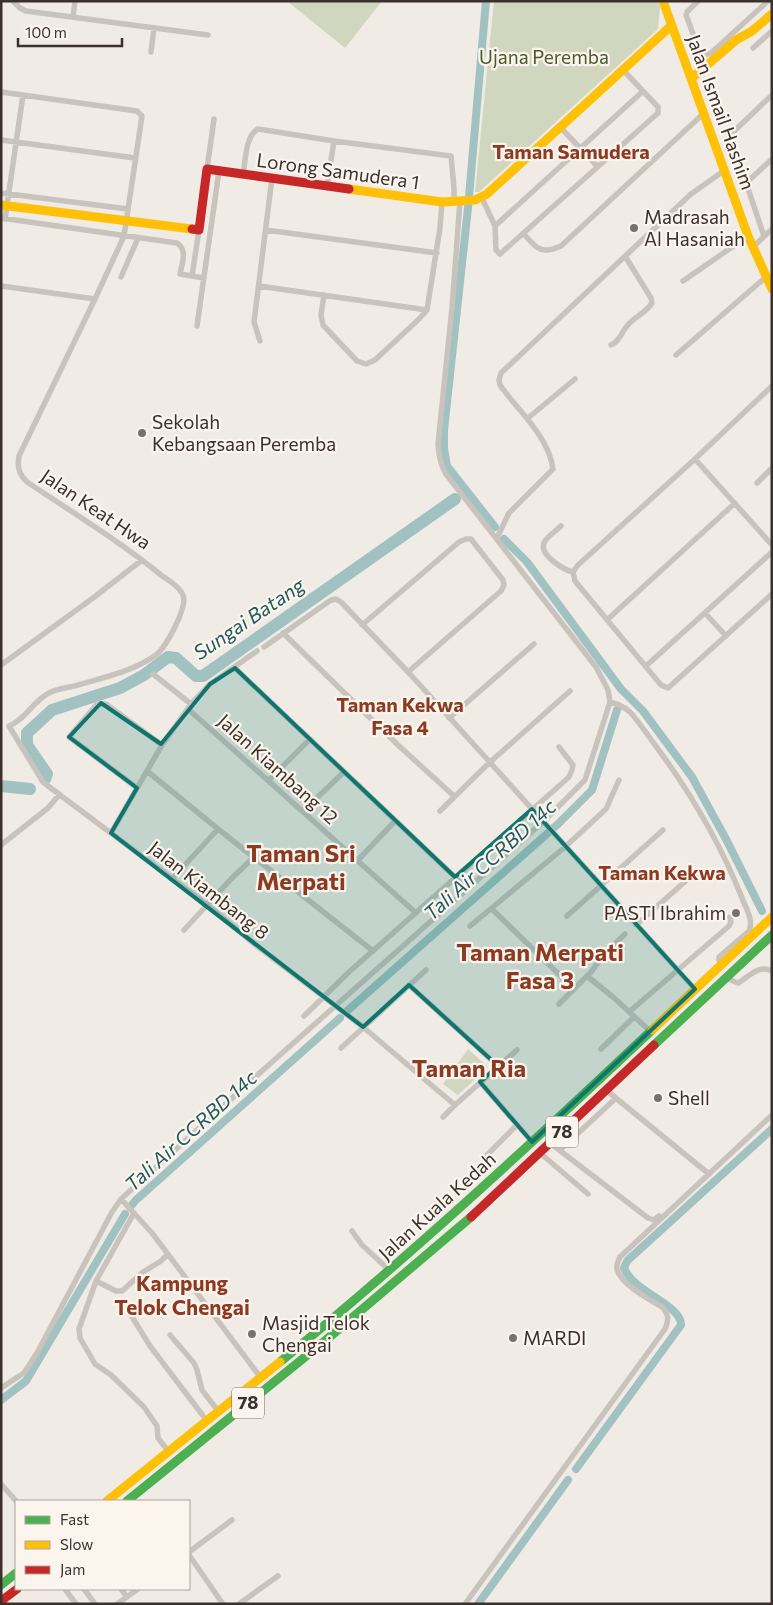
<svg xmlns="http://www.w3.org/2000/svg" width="773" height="1605" viewBox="0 0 773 1605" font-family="Commissioner,sans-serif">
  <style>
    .green { fill: #d1d6bf }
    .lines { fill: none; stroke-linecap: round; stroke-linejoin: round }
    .canal { stroke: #a1c2c1; stroke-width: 8 }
    .river { stroke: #a1c2c1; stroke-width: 12 }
    .street { stroke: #c9c3be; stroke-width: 5.5 }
    .fast { stroke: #4caf50; stroke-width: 9 }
    .slow { stroke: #ffc107; stroke-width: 9 }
    .jam { stroke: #c62828; stroke-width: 9 }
    .marked { fill: #0f766e; fill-opacity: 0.2; stroke: #0f766e; stroke-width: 4; stroke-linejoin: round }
    .poi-dot { fill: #7a716c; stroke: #fbf5ee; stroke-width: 2 }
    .labels { text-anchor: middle; stroke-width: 4.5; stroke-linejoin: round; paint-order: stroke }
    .shield { fill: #fbf5ee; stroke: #756b66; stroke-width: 1 }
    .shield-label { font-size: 18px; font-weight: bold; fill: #3b302b }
    .park-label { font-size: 19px; fill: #4a5a2e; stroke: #fbf5ee }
    .street-label { font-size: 19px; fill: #3b302b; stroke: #fbf5ee }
    .poi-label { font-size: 19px; fill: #3b302b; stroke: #fbf5ee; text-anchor: start }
    .neighbourhood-label { font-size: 20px; font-weight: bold; fill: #8c3b22; stroke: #fbf5ee }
    .water-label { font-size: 20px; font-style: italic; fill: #1f5a5e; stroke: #fbf5ee }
    .quarter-label { font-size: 21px; font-weight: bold; fill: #8c3b22; stroke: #fbf5ee }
    .district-label { font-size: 24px; font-weight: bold; fill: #8c3b22; stroke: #fbf5ee }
  </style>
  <rect width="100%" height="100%" fill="#f0ebe5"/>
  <path class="green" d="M287,1H382L345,48Z
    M494,1H658L660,7L658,29L479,192H475Z
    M468,1049L488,1067L458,1095L443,1084Z"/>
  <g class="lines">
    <path class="canal" d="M486,1L468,208L444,430V449L447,466L495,527
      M504,539L527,562L621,689L643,711L692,777L727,841L762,911
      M347,1011L558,824L592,790L617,710
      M130,1207L136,1200L340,1018
      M1,1400L26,1381L125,1214
      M576,1469L681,1325C682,1305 633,1292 624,1268L627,1261L772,1129
      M478,1604L568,1480"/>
    <path class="river" d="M45,779L47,774L27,745V733L52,710L120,688L144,675L168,657L176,658L196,676H203L455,499
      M1,786L30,789"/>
    <path class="street" d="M13,1L20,8L26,11L208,35
      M698,1L687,12L686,15L699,50L705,55L711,53L768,1
      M73,17L75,1
      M753,48L772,31
      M151,52L154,28
      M1,92L137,111L142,116L124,236L95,299L19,456C17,467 19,474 27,482C72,512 119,541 161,575C168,580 179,586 183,595C188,607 166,647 156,655C132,672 102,678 74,686C66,688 56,689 49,693C33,701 25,720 9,726L43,782L52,789L207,905L257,946L363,1027L455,1105L517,1050
      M560,127L597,166
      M1,140L135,158
      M207,169L214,119
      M243,174C246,160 245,136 258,129L334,141L451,156L454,188V201
      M746,183L772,159
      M327,186L334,141
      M1,193L128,209
      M482,198L495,226L496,250L500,254L658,113V107L623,70
      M1,218L177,243C188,250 182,263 180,274L204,278
      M5,219L23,95
      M495,226L642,92
      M266,230L437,253
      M524,234C536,248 541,255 561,246L704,113
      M764,236L730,135L772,95
      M753,247L772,229
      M192,276L199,230
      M121,277L138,238
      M683,281L748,236
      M1,286L95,299
      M259,286L427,310
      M324,295L321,315L323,325L357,361L366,364L375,360L419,319L427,310L440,228L442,202
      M197,326L219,171
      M260,341L254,322L272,178
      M611,345C620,341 621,333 627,326C634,317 646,313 652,303L651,298L625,256
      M676,355L766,277
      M772,386L695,459L578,565L573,572L575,581L661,685L668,688L772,594
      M528,418L575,379
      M695,459L772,545
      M757,483L772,468
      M561,526C556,531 546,537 544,543C539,555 564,570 573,572
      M497,538L509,513L553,469C549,436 517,410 500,385L499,380L501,373L691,194L725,170
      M705,613L726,636
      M608,619L735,503
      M362,625L459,542L466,539H471L503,580L504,585L501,591L408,672
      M283,633L399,746L454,796
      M264,647L331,600L336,599L341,602L410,674L695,989
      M1,665L93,598L142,560
      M646,666L772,552
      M235,668L455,877L469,887
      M153,674L191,704
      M610,702C617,704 624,706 630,712C640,723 649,737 658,749C692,795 721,845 742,898C746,908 754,921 749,931L719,957V960L722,963
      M188,709L416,913
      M449,718L534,644
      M147,771L218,829L373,951
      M269,780L310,739
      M137,788L69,737L97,704H106L162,745
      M303,811L344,772
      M440,811L489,763L570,691
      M111,833L162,745L191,704L210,684L257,651
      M1,845L48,808L59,795
      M358,860L395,821
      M172,879L218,829
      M492,909L574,989
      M567,916L663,830
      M636,925L689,878L694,876L699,877
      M470,926L565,847L606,809L619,780
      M184,930L231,879L254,857
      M587,976L613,997L650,1031
      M726,978L738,983C749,977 758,964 772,971
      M409,985L498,1066
      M559,1004L591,972L602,957L625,934
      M629,1012L729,926L731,922L730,917
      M304,1016L349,972L569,777L572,770L573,765L559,747
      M341,1048L426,970
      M601,1049L634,1017
      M480,1082L532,1142
      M606,1090L709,1174
      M443,1117L455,1105
      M550,1143L648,1218L654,1220L659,1216
      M560,1150L616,1098
      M540,1153L588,1194
      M487,1155L517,1125
      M121,1199L152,1233L261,1378
      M134,1213L96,1281L79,1329L80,1338L95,1364L111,1375L144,1407L157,1426L158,1438L169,1452
      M352,1231L362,1245L389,1270
      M96,1281L116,1291H122L143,1272L161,1261L167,1255
      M126,1307L150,1346L207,1421
      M170,1335L194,1363L197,1370L202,1390L219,1412
      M1,1388L24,1373L37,1353L112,1212L121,1199L272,1062L544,821L585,780L610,702L608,690L596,667L446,474C440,464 439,455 438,444L452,308L460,201
      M1,1484L16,1501
      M189,1552L232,1520
      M189,1555L223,1604
      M65,1589L76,1604
      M84,1589L95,1604
      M121,1589L127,1597
      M117,1604L138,1589
      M239,1604L278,1576
      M465,1604L665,1329C669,1319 669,1315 662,1307C650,1300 619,1283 617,1269C616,1264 618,1261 620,1257L772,1115"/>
    <path class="fast" d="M654,1045L772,935
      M280,1362C409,1257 531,1144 652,1030
      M127,1501L326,1340L471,1217
      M1,1585L16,1573"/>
    <path class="slow" d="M663,1L748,236L772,289
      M692,78L736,40L752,31L772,14
      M349,189L442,202L475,200L487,194L672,25
      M1,205L192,229
      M652,1030L772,917
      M107,1501L280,1362"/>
    <path class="jam" d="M192,229L199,230L207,169L349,189
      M471,1217L654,1045
      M1,1601L17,1589"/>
  </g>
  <path class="marked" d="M235,668L455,877L532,809L695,989L532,1142L480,1082L498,1066L409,985L363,1027L111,833L137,788L69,737L101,703L161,744L210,684Z"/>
  <g class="poi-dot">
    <circle cx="634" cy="228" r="5"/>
    <circle cx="142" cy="433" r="5"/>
    <circle cx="736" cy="913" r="5"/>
    <circle cx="658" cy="1098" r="5"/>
    <circle cx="252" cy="1334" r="5"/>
    <circle cx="513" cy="1338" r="5"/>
  </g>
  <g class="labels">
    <g class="shield">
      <rect x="546" y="1116.5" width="32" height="31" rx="4"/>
      <rect x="232" y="1387.5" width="32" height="31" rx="4"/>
    </g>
    <g class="shield-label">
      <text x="562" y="1138">78</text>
      <text x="248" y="1409">78</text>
    </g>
    <g class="park-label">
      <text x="544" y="64">Ujana Peremba</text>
    </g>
    <g class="street-label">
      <text transform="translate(721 112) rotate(70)" y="7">Jalan Ismail Hashim</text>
      <text transform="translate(338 171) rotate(8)" y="7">Lorong Samudera 1</text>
      <text transform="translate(96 509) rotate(34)" y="7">Jalan Keat Hwa</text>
      <text transform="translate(278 769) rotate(42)" y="7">Jalan Kiambang 12</text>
      <text transform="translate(209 890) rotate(38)" y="7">Jalan Kiambang 8</text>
      <text transform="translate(437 1206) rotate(-42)" y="7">Jalan Kuala Kedah</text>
    </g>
    <g class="poi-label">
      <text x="644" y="224">Madrasah<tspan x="644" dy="22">Al Hasaniah</tspan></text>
      <text x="152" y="429">Sekolah<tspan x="152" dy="22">Kebangsaan Peremba</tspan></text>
      <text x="726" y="920" text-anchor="end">PASTI Ibrahim</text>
      <text x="668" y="1105">Shell</text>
      <text x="262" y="1330">Masjid Telok<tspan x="262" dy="22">Chengai</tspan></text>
      <text x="523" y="1345">MARDI</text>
    </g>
    <g class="neighbourhood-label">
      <text x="571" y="159">Taman Samudera</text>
      <text x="400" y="712">Taman Kekwa<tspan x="400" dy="23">Fasa 4</tspan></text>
      <text x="662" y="880">Taman Kekwa</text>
    </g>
    <g class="water-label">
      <text transform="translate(249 619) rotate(-34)" y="7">Sungai Batang</text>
      <text transform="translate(490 860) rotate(-42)" y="7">Tali Air CCRBD 14c</text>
      <text transform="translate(191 1131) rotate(-42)" y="7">Tali Air CCRBD 14c</text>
    </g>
    <g class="quarter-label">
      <text x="182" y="1291">Kampung<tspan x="182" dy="24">Telok Chengai</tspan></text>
    </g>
    <g class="district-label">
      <text x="301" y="862">Taman Sri<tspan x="301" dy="28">Merpati</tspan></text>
      <text x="540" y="961">Taman Merpati<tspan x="540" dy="28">Fasa 3</tspan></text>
      <text x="469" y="1077">Taman Ria</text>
    </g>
  </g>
  <rect width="773" height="1605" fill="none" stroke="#3b302b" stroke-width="5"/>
  <rect x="15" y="1500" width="175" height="90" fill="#fbf5ee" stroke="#aea6a0"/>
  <rect x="25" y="1516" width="25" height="8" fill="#4caf50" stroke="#aea6a0"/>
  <text x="60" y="1525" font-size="15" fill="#3b302b">Fast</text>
  <rect x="25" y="1541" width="25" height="8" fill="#ffc107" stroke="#aea6a0"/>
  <text x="60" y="1550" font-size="15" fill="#3b302b">Slow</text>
  <rect x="25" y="1566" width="25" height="8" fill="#c62828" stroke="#aea6a0"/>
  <text x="60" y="1575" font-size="15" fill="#3b302b">Jam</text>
  <path d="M18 38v8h104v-8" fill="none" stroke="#3b302b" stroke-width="2.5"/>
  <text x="25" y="38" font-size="15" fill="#3b302b" stroke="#fbf5ee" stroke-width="4" paint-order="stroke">100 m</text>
</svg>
